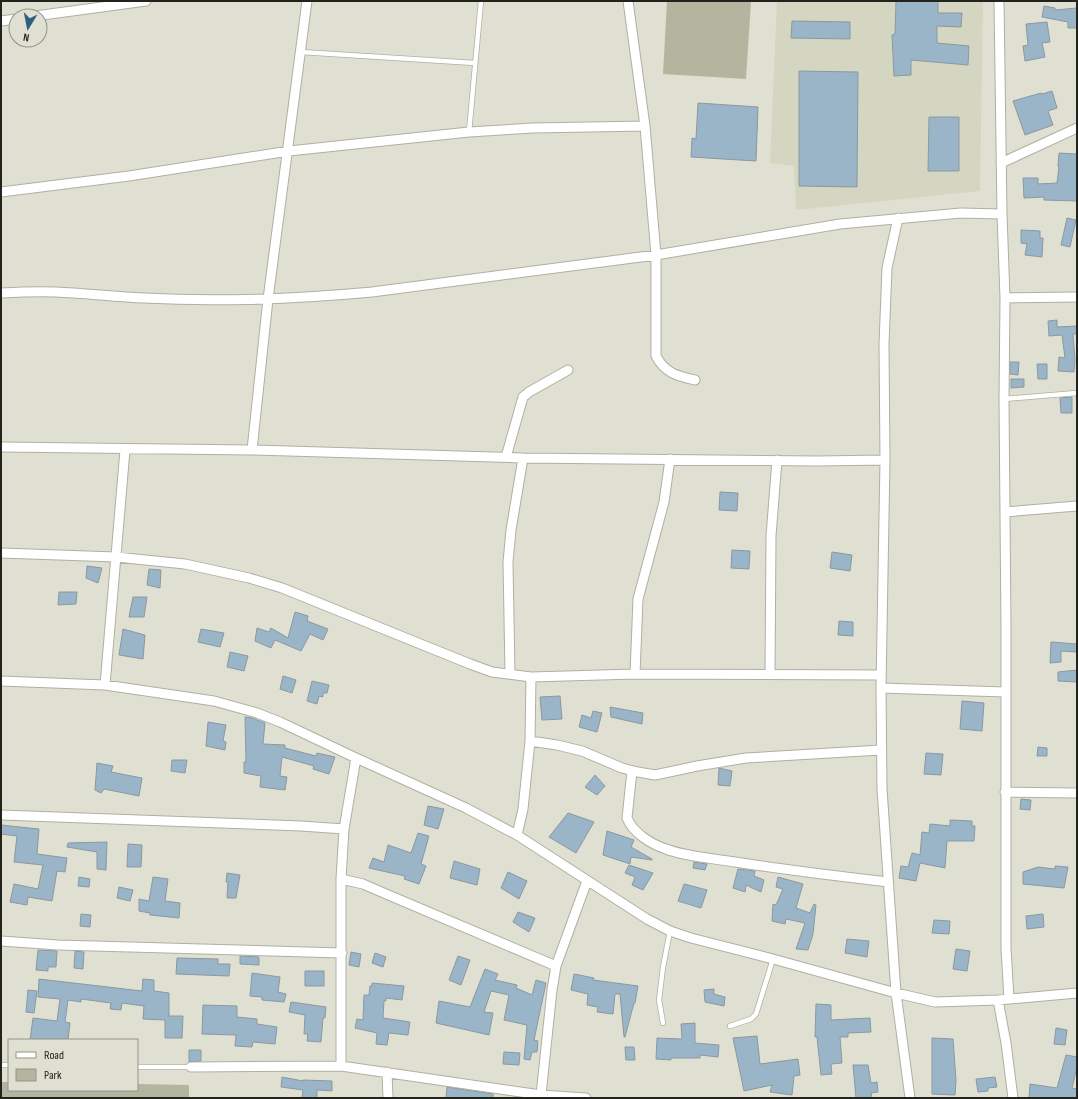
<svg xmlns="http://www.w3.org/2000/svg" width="1078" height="1099" viewBox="0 0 1078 1099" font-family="'Sofia Sans Condensed',sans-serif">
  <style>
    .built { fill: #d4d6c1 }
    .green { fill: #b3b59e }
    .building { fill: #99b5c7; stroke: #8b98a1 }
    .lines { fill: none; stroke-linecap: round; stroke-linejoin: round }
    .service-casing { stroke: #afb0a2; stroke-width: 6 }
    .minor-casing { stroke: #afb0a2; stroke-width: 11 }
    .service { stroke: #fff; stroke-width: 4.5 }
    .minor { stroke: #fff; stroke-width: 9 }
  </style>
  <rect width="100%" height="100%" fill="#dfe0d2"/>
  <path class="built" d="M777,1H983L980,191L796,210L794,166L770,163Z"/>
  <path class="green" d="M667,1H751L746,79L663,74Z
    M1,1082H9V1090H137V1084L189,1085V1098H1Z"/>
  <path class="building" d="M896,1H938V13H962L961,27L937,26V43L969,46L968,65L911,60V75L894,76L892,35L895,34Z
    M1044,6L1055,8V10L1077,8V28H1068V22L1042,17Z
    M792,21L850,22V39L791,38Z
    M1047,22L1050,42L1042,43L1045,57L1025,61L1023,46L1028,45L1026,24Z
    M799,71L858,72L857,187L799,186Z
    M1052,91L1057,108L1048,111L1053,125L1025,135L1013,101L1041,93L1042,94Z
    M698,103L758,107L756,161L691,157L692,138L696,139Z
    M929,117H959V171H928Z
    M1059,153L1077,154V201L1044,200V197L1024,198L1023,178H1038V184L1057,183L1059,167L1058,166Z
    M1067,218L1076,220L1070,247L1061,245Z
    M1021,230L1040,231V238H1043L1042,257L1025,255L1027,244L1021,243Z
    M1057,320V327L1076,326L1077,334H1073L1075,360L1074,372L1058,371L1059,357L1065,358L1062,335L1049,336L1048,321Z
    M1010,362H1019L1018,375L1010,374Z
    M1037,364H1047V379H1038Z
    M1011,379H1024V387L1011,388Z
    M1072,397V413H1061L1060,398Z
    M720,492L738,493L737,511L719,510Z
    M732,550L750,551L749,569L731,568Z
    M832,552L852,555L850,571L830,568Z
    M87,566L102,568L98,583L86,578Z
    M149,569L161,570L160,588L147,585Z
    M59,592H77L76,604L58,605Z
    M133,597H147L144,617H129Z
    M295,612L308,616L307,621L328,629L323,640L310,634L301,651L275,640L271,648L255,641L257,628L269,632L271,628L288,638Z
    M839,621L853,622V636L838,635Z
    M123,629L145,635L143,659L119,655Z
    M201,629L224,633L220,647L198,642Z
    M1051,642L1077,644L1076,652L1061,651V662L1050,663Z
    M230,652L248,656L244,671L227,667Z
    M1077,670V682L1058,681V672Z
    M283,676L296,680L292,693L280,689Z
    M312,681L329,685L327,693H323V697L319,696L317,704L307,701Z
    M560,696L562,719L542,720L540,697Z
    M962,701L984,703L982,731L960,729Z
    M610,707L643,713L642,724L611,717Z
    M593,711L602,713L597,732L579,727L582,715L591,718Z
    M245,717L252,718L265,723L263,744L285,745V748L316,756L317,753L335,757L329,774L313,769L314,766L282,757L280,776L287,777L285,790L260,787L261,776L244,773V762H246Z
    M208,722L226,725L223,741L226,742L225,750L206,746Z
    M1038,747L1047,748V756H1037Z
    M926,753L943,754L941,775L924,774Z
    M172,760H187L185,773L171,771Z
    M97,763L113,766L111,772L142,778L139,796L104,789L101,793L95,790Z
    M719,768L732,771L730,786L718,785Z
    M595,775L605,786L597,795L585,787Z
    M1021,799L1031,800L1030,810L1020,809Z
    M428,806L444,809L438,829L424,825Z
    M568,813L594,822L576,853L549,837Z
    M950,820L972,821V826H975L974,841H947L945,868L920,863L916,881L899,878L901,866L908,867L912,853L920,855L922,832L929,833L930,824L950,826Z
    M1,825L39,829L37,854L67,858L65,872L57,871L52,901L28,897L27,905L10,902L14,884L38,889L43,865L14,862L17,836L1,834Z
    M607,831L634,840L631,847L652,859V860L631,857L630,864L603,855Z
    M418,833L429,836L421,864L426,866L419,884L404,879L405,876L369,868L373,858L384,862L388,845L411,853Z
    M107,842L106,870L97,869V852L67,847L68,843Z
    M128,844L142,845L141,867H127Z
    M454,861L480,869L477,885L450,878Z
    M694,862L707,864L705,870L693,868Z
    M629,865L653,873L643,890L632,885L635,877L625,873Z
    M1055,866L1068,867L1064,888L1023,884V872L1038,867L1055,869Z
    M738,869L755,871L754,876L764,880L761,892L746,885L745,892L733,888Z
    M508,872L527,881L519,899L501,888Z
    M227,873L240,875L236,898H227L228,882H226Z
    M79,877L90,879L89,887L78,886Z
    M153,877L168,879L165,901L180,903L179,918L150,915V913L139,911V899L149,901Z
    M778,877L803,884L796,908L810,913L814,904L816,905L813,934L808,950L796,949L805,923L786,919L785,924L772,921L773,904L776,905L783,889L776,887Z
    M684,884L707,890L701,908L678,901Z
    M119,887L133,890L130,901L117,898Z
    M518,912L535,918L529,932L513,922Z
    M81,914L91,915L90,927L80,926Z
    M1043,914L1044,927L1027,929L1026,916Z
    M934,920L950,921L949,934L932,933Z
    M847,939L869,941L867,957L845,953Z
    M956,949L970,951L967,971L953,969Z
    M38,950L57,951L56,967H48V971L36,970Z
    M75,951L84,952L83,969L74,968Z
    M351,952L361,954L359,967L349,965Z
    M375,953L386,957L383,967L372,963Z
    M240,956L259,957V965L240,964Z
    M458,956L470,960L461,985L449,980Z
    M177,958L218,959V964H230L229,976L176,974Z
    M485,969L498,974L495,980L517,985L516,988L532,995L536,980L546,983L534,1040L538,1041L537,1052H532L530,1060L524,1059L527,1025L504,1020L509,995L491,991L484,1012L493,1013L489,1035L436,1023L439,1001L470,1007Z
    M305,971H324V986H305Z
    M252,973L280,977L278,992L286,994L284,1002L262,1000V997L250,996Z
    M574,974L594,978L593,980L638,986L635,1003H634L625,1037H624L620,994H615L613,1014L597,1012L598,1007L587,1005L588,994L571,990Z
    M39,979L142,991L143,979L154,980V991L169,993V1016H183L182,1038H165V1020L143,1019L144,1006L122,1003L121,1010L110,1009L111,1003L81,999V1002L68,1000L65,1022L70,1023L68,1040H30L33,1018L57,1021L60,999L38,997Z
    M372,983L404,986L402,1000L386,998V1001H384L383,1018L410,1022L408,1035L389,1033L387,1045L376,1044L377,1033L355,1028L357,1019L363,1020L364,995H369L370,986H372Z
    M714,989V994L725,997L724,1006L705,1002L704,990Z
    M28,990L37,991L34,1013L26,1012Z
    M291,1002L326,1007L325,1018H323L321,1042L307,1041L308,1034H304L305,1015L289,1012Z
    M816,1004L831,1005V1020L870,1018L871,1032L848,1033V1037H840L842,1063L831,1064L832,1074L821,1075L817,1037H815Z
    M203,1005L237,1006V1017L257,1019V1024L277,1027L275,1044L253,1042L252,1047L235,1046L236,1035L202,1034Z
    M695,1023V1043L719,1045L718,1057L700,1055V1058H671V1060L656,1059L657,1038L682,1039L681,1024Z
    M1056,1028L1067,1030L1065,1045L1054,1044Z
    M757,1036L760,1064L798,1059L800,1075L794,1076L792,1095L770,1092L772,1085L744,1091L733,1038Z
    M932,1038L953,1039L956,1080L955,1095L932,1094Z
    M625,1047H634L635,1060H626Z
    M189,1050H201V1061L189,1062Z
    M504,1052L520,1053L519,1065L503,1064Z
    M1066,1055L1077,1057V1067L1072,1088L1077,1089V1098H1029L1030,1084L1057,1088Z
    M853,1065H868L871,1083L877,1082L878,1092L871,1093L872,1098H856Z
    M282,1077L303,1081V1080L332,1081V1091L317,1090V1098H302L303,1090L281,1087Z
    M995,1077L997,1087L988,1088V1091L978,1092L976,1079Z
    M447,1087L493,1094V1098H446Z"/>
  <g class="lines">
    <defs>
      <path id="service" d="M301,52L475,63
        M469,132L481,1
        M1004,399L1077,393
        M663,1023L659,1000L663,967L670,931
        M730,1026L751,1019L756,1014L773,959
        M1,1065H9
        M137,1067H191"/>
      <path id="minor" d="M628,1L645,126L656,255V356C665,373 677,376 695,380
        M999,1L1002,214L1005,298L1004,399L1006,629V948L1009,999
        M35,16L146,1
        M1,21L16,19
        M1001,163L1077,128
        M1,192L129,176L289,151L469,132L533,128L645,126
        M898,218L887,268L884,344L885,460L881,688L882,789L896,993L910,1098
        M1,293C19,292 38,291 56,292C85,293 115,297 144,298C220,302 296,299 372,292L656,255L840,224L961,213L1002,214
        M1005,298L1077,297
        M1,447L252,450L523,458L818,461L885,460
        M252,450L268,299L307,1
        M506,457L523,397L529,392L568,370
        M1005,512L1077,506
        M1,553L116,557L185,564L249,578L282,588L470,664L492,672L531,677L635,674L881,675
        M510,674L508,562L511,530L523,458
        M635,674L638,599L664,502L670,459
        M770,674L771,536L777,460
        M1,681L105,685L214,701L257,713L280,722L356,758L466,808L517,835L647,919L670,931L691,938L773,959L896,993L935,1002L998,1000L1077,993
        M105,685L125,450
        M881,688L1005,692
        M530,741L557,745L582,751L622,768L638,772L655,775L697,766L746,758L881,750
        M632,771L627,818C633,833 651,844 666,849C687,857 712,858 735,862C786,870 837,876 888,882
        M1005,792L1077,793
        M1,815L301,826L344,829
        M517,835L523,809L530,741L531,677
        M341,879L363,884L379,891L556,966
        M1,941L58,945L342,953
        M998,1000L1006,1043L1013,1098
        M341,1066V879L344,829L356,758
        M191,1067L341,1066L541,1095L586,1098
        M387,1072L388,1098
        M541,1095L552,990L556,966L587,881"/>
    </defs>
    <use href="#service" class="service-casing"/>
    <use href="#minor" class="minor-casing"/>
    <use href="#service" class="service"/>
    <use href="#minor" class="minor"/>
  </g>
  <rect width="1078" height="1099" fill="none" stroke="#23231e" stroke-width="4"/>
  <rect x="8" y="1039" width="130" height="52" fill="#dfe0d2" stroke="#94948a"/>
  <rect x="16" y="1052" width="20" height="6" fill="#ffffff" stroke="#94948a"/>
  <text x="44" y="1059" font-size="12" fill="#23231e">Road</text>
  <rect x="16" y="1069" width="20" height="12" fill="#b3b59e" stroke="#94948a"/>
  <text x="44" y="1079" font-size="12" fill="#23231e">Park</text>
  <g transform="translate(28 28) rotate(190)"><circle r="19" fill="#dfe0d2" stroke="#94948a"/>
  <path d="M0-3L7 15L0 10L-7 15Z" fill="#2e617e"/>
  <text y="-6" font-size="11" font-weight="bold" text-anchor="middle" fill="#23231e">N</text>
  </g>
</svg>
